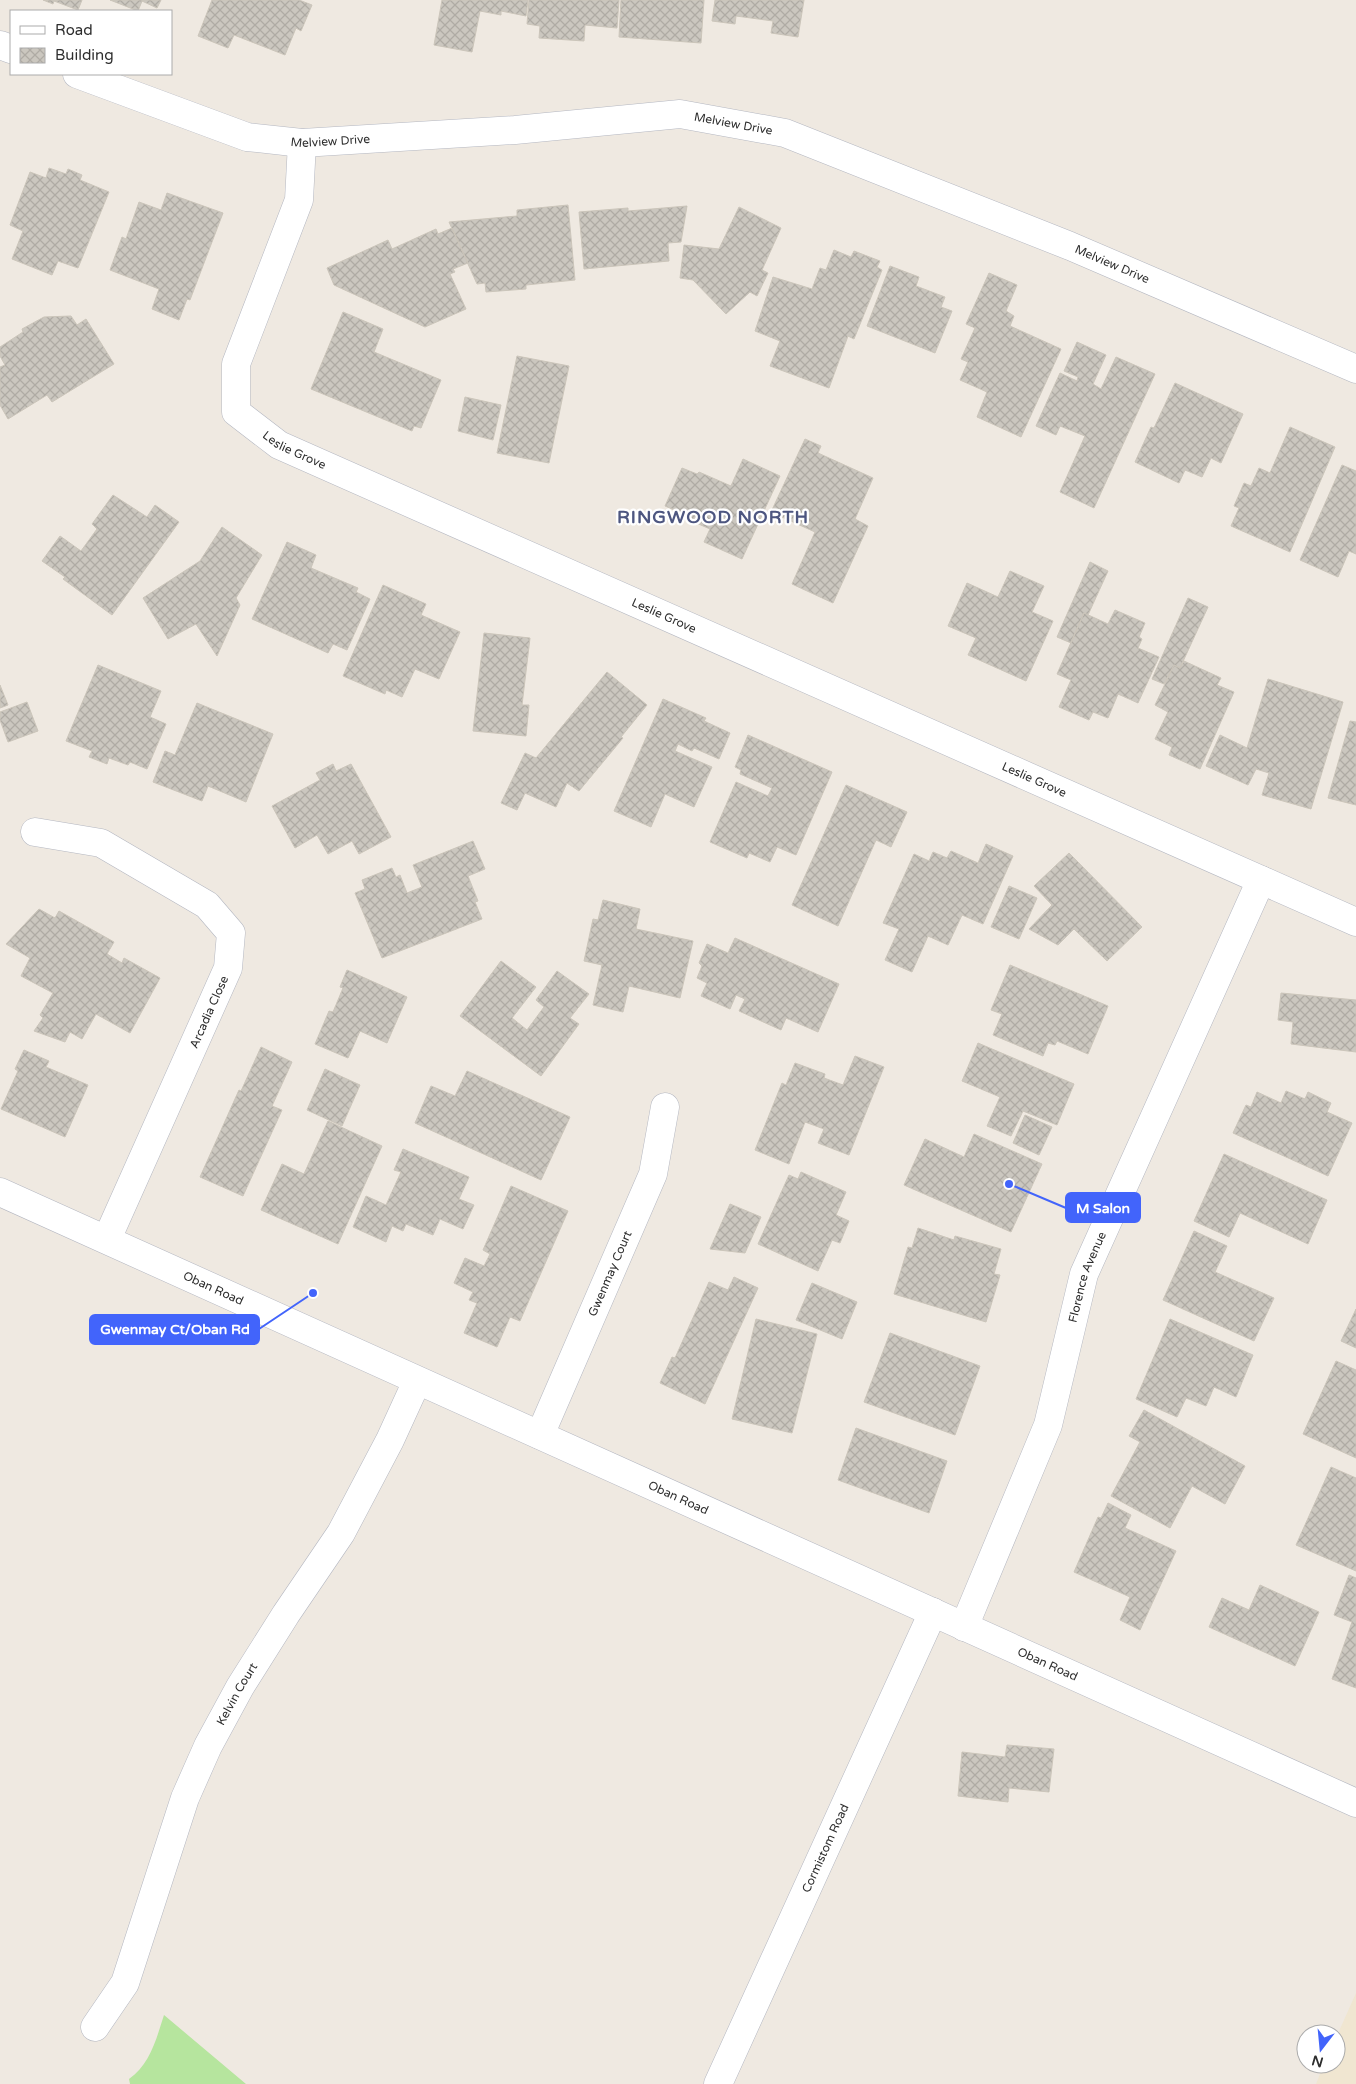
<svg xmlns="http://www.w3.org/2000/svg" width="1356" height="2084" viewBox="0 0 1356 2084" font-family="'Varela Round',sans-serif">
  <style>
    .education { fill: #f0e6d1 }
    .grass { fill: #b6e59e }
    .building { fill: url(#building-cross-hatch); stroke: #cbc5ba }
    .lines { fill: none; stroke-linecap: round; stroke-linejoin: round }
    .minor-casing { stroke: #b4b7c1; stroke-width: 29 }
    .minor { stroke: #fff; stroke-width: 28 }
    .labels { text-anchor: middle; stroke-width: 4.5; stroke-linejoin: round; paint-order: stroke }
    .street-label { font-size: 12px; fill: #2e2e2e; stroke: #fff }
    .district-label { font-size: 18px; font-weight: bold; letter-spacing: 1px; fill: #4d5680; stroke: #fff }
    .leader { fill: none; stroke: #4264fb; stroke-width: 2 }
    .callout-dot { fill: #4264fb; stroke: #fff; stroke-width: 2 }
    .callout { fill: #4264fb; stroke: #4264fb; stroke-width: 2 }
    .callout-label { font-size: 14px; text-anchor: middle; font-weight: bold; fill: #fff }
  </style>
  <defs>
    <pattern id="building-cross-hatch" width="8" height="8" patternUnits="userSpaceOnUse" patternTransform="scale(1.25)"><rect width="8" height="8" fill="#cbc7bf"/><path d="M0 0l8 8M0 8l8-8" fill="none" stroke="#afaba4"/></pattern>
  </defs>
  <rect width="100%" height="100%" fill="#efe9e1"/>
  <path class="education" d="M1356,1993V2084H1316L1324,2064H1336V2038Z"/>
  <path class="grass" d="M164,2015L246,2084H130L129,2079C150,2064 156,2040 164,2015Z"/>
  <path class="building" d="M43,0H82L78,10L54,1L53,4Z
    M110,0H161L157,8L142,1L138,11Z
    M212,0H299L312,5L301,31L296,28L285,55L234,35L228,48L198,36Z
    M442,0H528L526,16L501,11V15L480,11L472,52L434,45Z
    M529,0H619L617,28L585,25L584,41L539,38L540,26L527,24Z
    M621,0H704L701,43L619,37Z
    M715,0H804L798,37L771,33L773,21L736,16L735,24L712,21Z
    M49,168L66,174L68,169L82,175L80,180L109,192L78,268L58,261L52,275L12,259L23,231L10,225L30,172L46,178Z
    M167,193L223,213L190,300L187,299L179,320L152,309L159,289L110,270L122,237L126,239L139,202L161,210Z
    M568,205L575,280L526,285V289L486,292L485,283L477,284L449,222L517,216V210Z
    M687,206L681,242L668,243L669,261L584,269L579,212L628,208V211Z
    M739,207L781,228L762,270L768,273L757,296L750,292L726,314L693,280L680,278L684,245L719,249Z
    M452,228L468,263L453,269L455,272L450,274L466,309L425,327L334,285L327,268L388,240L392,249L436,229L438,234Z
    M834,250L851,257L854,251L880,261L877,267L882,270L854,339L848,336L829,388L770,366L780,341L755,331L773,277L812,289L820,268L826,270Z
    M890,266L919,277L916,286L945,297L941,307L952,311L935,353L867,326Z
    M989,273L1017,285L1006,311L1014,316L1010,326L1061,349L1021,437L977,417L987,392L960,380L968,362L961,359L975,328L966,324Z
    M343,312L383,329L374,352L441,380L421,428L414,426L412,431L311,389Z
    M71,316L77,325L86,319L114,364L52,402L47,395L8,419L0,405V367L5,365L0,356V347L23,332L22,329L44,317Z
    M1077,342L1106,355L1093,384L1101,389L1116,357L1155,374L1094,508L1060,492L1085,436L1060,426L1056,435L1036,426L1060,373L1077,381L1078,377L1064,371Z
    M517,356L569,366L549,463L497,453Z
    M1175,383L1243,414L1221,463L1211,458L1202,477L1185,470L1179,483L1135,462L1151,427L1154,428Z
    M465,397L501,405L493,440L458,431Z
    M1290,427L1335,447L1290,552L1231,526L1239,508L1234,506L1244,483L1251,486L1259,468L1270,473Z
    M805,439L821,446L818,453L873,478L855,519L868,526L833,603L792,584L815,532L771,512Z
    M743,459L780,476L742,559L704,542L710,529L678,515L679,512L665,506L682,468L697,474L699,472L731,486Z
    M1342,465L1356,471V554L1349,551L1338,577L1300,560Z
    M113,495L147,517L155,505L179,522L112,615L63,579L65,577L42,561L60,536L81,551L97,529L92,524Z
    M222,527L262,555L236,598L240,605L217,656L196,624L168,639L143,598L200,561Z
    M287,542L316,555L311,568L358,588L356,592L370,599L347,650L333,644L328,653L252,619Z
    M1090,562L1108,571L1088,615L1084,613L1071,643L1057,637Z
    M1010,571L1044,586L1032,612L1053,621L1026,681L968,655L976,638L948,626L967,583L998,597Z
    M383,585L426,604L421,615L460,632L439,679L415,669L402,697L386,690L385,694L343,676Z
    M1188,598L1208,607L1180,668L1174,665L1164,684L1152,679Z
    M1115,610L1145,623L1139,637L1142,639L1138,648L1159,657L1138,703L1118,694L1108,718L1093,712L1089,720L1059,707L1071,680L1057,674L1084,613L1108,624Z
    M484,633L530,638L522,705H529L526,736L473,731Z
    M1184,661L1221,678L1217,685L1234,692L1200,769L1169,755L1172,747L1155,739L1168,712L1155,705L1174,665L1180,668Z
    M98,665L161,691L150,717L166,724L147,769L130,762L128,765L109,758L107,764L89,757L92,751L66,741Z
    M607,672L647,705L621,737L623,738L579,791L567,783L556,807L525,793L517,810L501,803L525,753L536,758Z
    M1268,679L1343,702L1311,809L1262,795L1269,773L1256,769L1248,785L1206,766L1220,735L1247,748Z
    M0,685L8,705L0,708Z
    M663,699L706,718L704,721L730,733L719,759L694,748L692,751L678,744L675,751L712,767L694,807L665,794L651,827L614,811Z
    M27,702L38,731L8,742L0,720V712Z
    M197,703L273,734L246,802L208,786L202,801L153,782L165,751L175,755Z
    M1350,721L1356,722V805L1328,798Z
    M748,735L832,772L796,855L777,847L770,862L749,853L747,858L710,842L736,782L768,796L772,788L740,774L741,770L735,767Z
    M333,764L336,771L351,764L391,837L359,854L352,841L328,854L317,835L295,848L272,806L320,780L316,773Z
    M846,785L907,812L891,847L876,840L838,926L792,905Z
    M473,841L485,869L468,876L478,901L475,902L482,919L382,958L355,893L365,889L362,880L392,868L396,877L400,875L407,893L422,887L413,865Z
    M986,844L1013,856L983,924L962,915L948,945L928,936L912,972L885,960L899,929L883,923L914,854L929,861L933,852L947,858L951,851L978,863Z
    M1069,853L1142,927L1107,961L1074,929L1058,945L1029,929L1052,905L1034,886Z
    M1009,886L1037,898L1019,939L991,927Z
    M603,900L640,909L636,929L693,941L680,998L629,986L623,1012L593,1005L602,965L584,961L593,919L598,920Z
    M39,909L55,918L59,911L114,942L107,954L122,963L124,958L160,978L130,1033L96,1014L82,1039L70,1032L65,1042L34,1031L43,1018L40,1015L53,993L21,976L30,958L6,944Z
    M735,938L839,984L818,1032L786,1018L781,1030L739,1011L745,999L736,995L730,1009L701,996L707,983L697,978L702,966L699,963L707,944L728,953Z
    M501,961L536,987L512,1018L527,1030L544,1007L536,1000L557,971L589,994L570,1018L579,1024L541,1076L460,1016Z
    M1010,965L1108,1006L1088,1054L1057,1041L1055,1045L1048,1043L1043,1056L993,1035L1002,1014L991,1010Z
    M347,970L407,997L387,1043L360,1031L348,1058L315,1044L329,1011L333,1012L343,988L340,987Z
    M1281,993L1356,1000V1052L1291,1044L1293,1022L1278,1020Z
    M978,1043L1074,1084L1057,1125L1023,1111L1011,1136L987,1126L1000,1097L962,1081Z
    M261,1047L292,1062L272,1106L282,1110L243,1196L200,1177L239,1090L241,1091Z
    M24,1050L49,1061L46,1067L88,1085L65,1137L1,1109L18,1071L15,1069Z
    M855,1056L884,1067L849,1155L818,1143L824,1129L805,1122L789,1164L755,1150L782,1083L786,1085L795,1063L825,1074L824,1078L843,1085Z
    M325,1069L360,1085L342,1126L307,1110Z
    M467,1071L570,1117L541,1180L415,1123L431,1086L455,1096Z
    M1286,1091L1305,1099L1308,1092L1331,1103L1327,1112L1352,1123L1328,1176L1233,1133L1246,1105L1251,1107L1257,1092L1281,1103Z
    M1025,1115L1052,1127L1039,1155L1013,1143Z
    M328,1121L382,1146L338,1244L261,1210L282,1164L304,1174Z
    M974,1134L1042,1164L1011,1232L904,1185L925,1139L964,1157Z
    M403,1149L469,1177L459,1199L474,1205L463,1229L440,1219L433,1235L406,1224L403,1231L392,1226L386,1242L353,1227L366,1196L386,1205L401,1172L394,1170Z
    M1224,1154L1327,1200L1308,1244L1240,1213L1229,1237L1194,1221Z
    M801,1172L846,1192L836,1215L849,1221L840,1243L832,1240L818,1271L758,1244L789,1175L798,1179Z
    M511,1186L568,1211L520,1321L510,1317L497,1347L464,1333L477,1303L469,1300L473,1292L454,1283L465,1258L484,1266L490,1254L483,1250Z
    M730,1204L761,1217L745,1253L710,1249Z
    M918,1228L954,1240L955,1236L1001,1249L994,1274L1000,1275L986,1322L894,1294L908,1247L912,1248Z
    M1194,1231L1227,1246L1215,1272L1274,1298L1254,1341L1163,1300Z
    M734,1277L758,1288L705,1404L660,1383L672,1357L675,1358L709,1282L728,1290Z
    M812,1283L857,1302L842,1339L796,1320Z
    M1356,1309V1348L1341,1341Z
    M756,1319L817,1334L792,1433L732,1419Z
    M1170,1319L1253,1355L1236,1397L1214,1387L1206,1406L1186,1398L1177,1417L1136,1399Z
    M890,1333L980,1366L955,1435L864,1402Z
    M1336,1361L1356,1370V1458L1303,1434Z
    M1144,1410L1245,1466L1225,1504L1192,1486L1170,1528L1111,1496L1140,1442L1129,1436Z
    M856,1428L947,1461L929,1513L838,1480Z
    M1331,1467L1356,1478V1571L1296,1545Z
    M1108,1503L1131,1515L1125,1528L1176,1551L1140,1630L1120,1620L1130,1597L1074,1572L1098,1517L1101,1518Z
    M1349,1575L1356,1578V1688L1332,1679L1352,1622L1334,1615Z
    M1260,1585L1319,1612L1295,1666L1209,1627L1222,1598L1249,1610Z
    M1007,1745L1054,1749L1049,1792L1009,1788L1008,1802L958,1796L962,1752L1005,1757Z"/>
  <g class="lines">
    <defs>
      <g id="minor">
        <path d="M0,45L11,49"/>
        <path id="s1" d="M77,74L247,137L302,143L515,130L680,114L785,133L1070,246L1356,369"/>
        <path id="s2" d="M302,143L299,200L236,364V412L279,445L1356,922"/>
        <path d="M35,832L101,843L207,905L231,933L228,968L107,1239"/>
        <path id="s3" d="M0,1192L1356,1803"/>
        <path id="s4" d="M540,1435L653,1174L665,1107"/>
        <path id="s5" d="M964,1627L1048,1425L1084,1274L1261,880"/>
        <path id="s6" d="M95,2027L125,1983L185,1798L208,1746L240,1687L286,1614L341,1533L390,1440L417,1381"/>
        <path id="s7" d="M718,2084L933,1612"/>
      </g>
    </defs>
    <use href="#minor" class="minor-casing"/>
    <use href="#minor" class="minor"/>
  </g>
  <g class="labels">
    <g class="street-label">
      <text dy="4" stroke="none"><textPath href="#s1" startOffset="670">Melview Drive</textPath></text>
      <text dy="4" stroke="none"><textPath href="#s1" startOffset="265">Melview Drive</textPath></text>
      <text dy="4" stroke="none"><textPath href="#s1" startOffset="1075">Melview Drive</textPath></text>
      <text dy="4" stroke="none"><textPath href="#s2" startOffset="351">Leslie Grove</textPath></text>
      <text dy="4" stroke="none"><textPath href="#s2" startOffset="756">Leslie Grove</textPath></text>
      <text dy="4" stroke="none"><textPath href="#s2" startOffset="1161">Leslie Grove</textPath></text>
      <text transform="translate(209 1012) rotate(-66)" y="4">Arcadia Close</text>
      <text dy="4" stroke="none"><textPath href="#s4" startOffset="176">Gwenmay Court</textPath></text>
      <text dy="4" stroke="none"><textPath href="#s5" startOffset="372">Florence Avenue</textPath></text>
      <text dy="4" stroke="none"><textPath href="#s3" startOffset="234">Oban Road</textPath></text>
      <text dy="4" stroke="none"><textPath href="#s3" startOffset="744">Oban Road</textPath></text>
      <text dy="4" stroke="none"><textPath href="#s3" startOffset="1149">Oban Road</textPath></text>
      <text dy="4" stroke="none"><textPath href="#s6" startOffset="364">Kelvin Court</textPath></text>
      <text dy="4" stroke="none"><textPath href="#s7" startOffset="259">Cormistom Road</textPath></text>
    </g>
    <g class="district-label">
      <text x="713" y="523">RINGWOOD NORTH</text>
    </g>
  </g>
  <path class="leader" d="M1009 1184L1066 1208M313 1293L259 1329"/>
  <g class="callout-dot">
    <circle cx="1009" cy="1184" r="5"/>
    <circle cx="313" cy="1293" r="5"/>
  </g>
  <g class="callout">
    <rect x="1066" y="1193" width="74" height="29" rx="5"/>
    <rect x="90" y="1315" width="169" height="29" rx="5"/>
  </g>
  <g class="callout-label">
    <text x="1103" y="1213">M Salon</text>
    <text x="175" y="1334">Gwenmay Ct/Oban Rd</text>
  </g>
  <rect x="10" y="10" width="162" height="65" fill="#ffffff" stroke="#ababab"/>
  <rect x="20" y="26" width="25" height="8" fill="#ffffff" stroke="#ababab"/>
  <text x="55" y="35" font-size="15" fill="#2e2e2e">Road</text>
  <rect x="20" y="48" width="25" height="15" fill="url(#building-cross-hatch)" stroke="#ababab"/>
  <text x="55" y="60" font-size="15" fill="#2e2e2e">Building</text>
  <g transform="translate(1321 2049) rotate(196)"><circle r="24" fill="#ffffff" stroke="#ababab"/>
  <path d="M0-4L9 19L0 12L-9 19Z" fill="#4264fb"/>
  <text y="-8" font-size="14" font-weight="bold" text-anchor="middle" fill="#2e2e2e">N</text>
  </g>
</svg>
